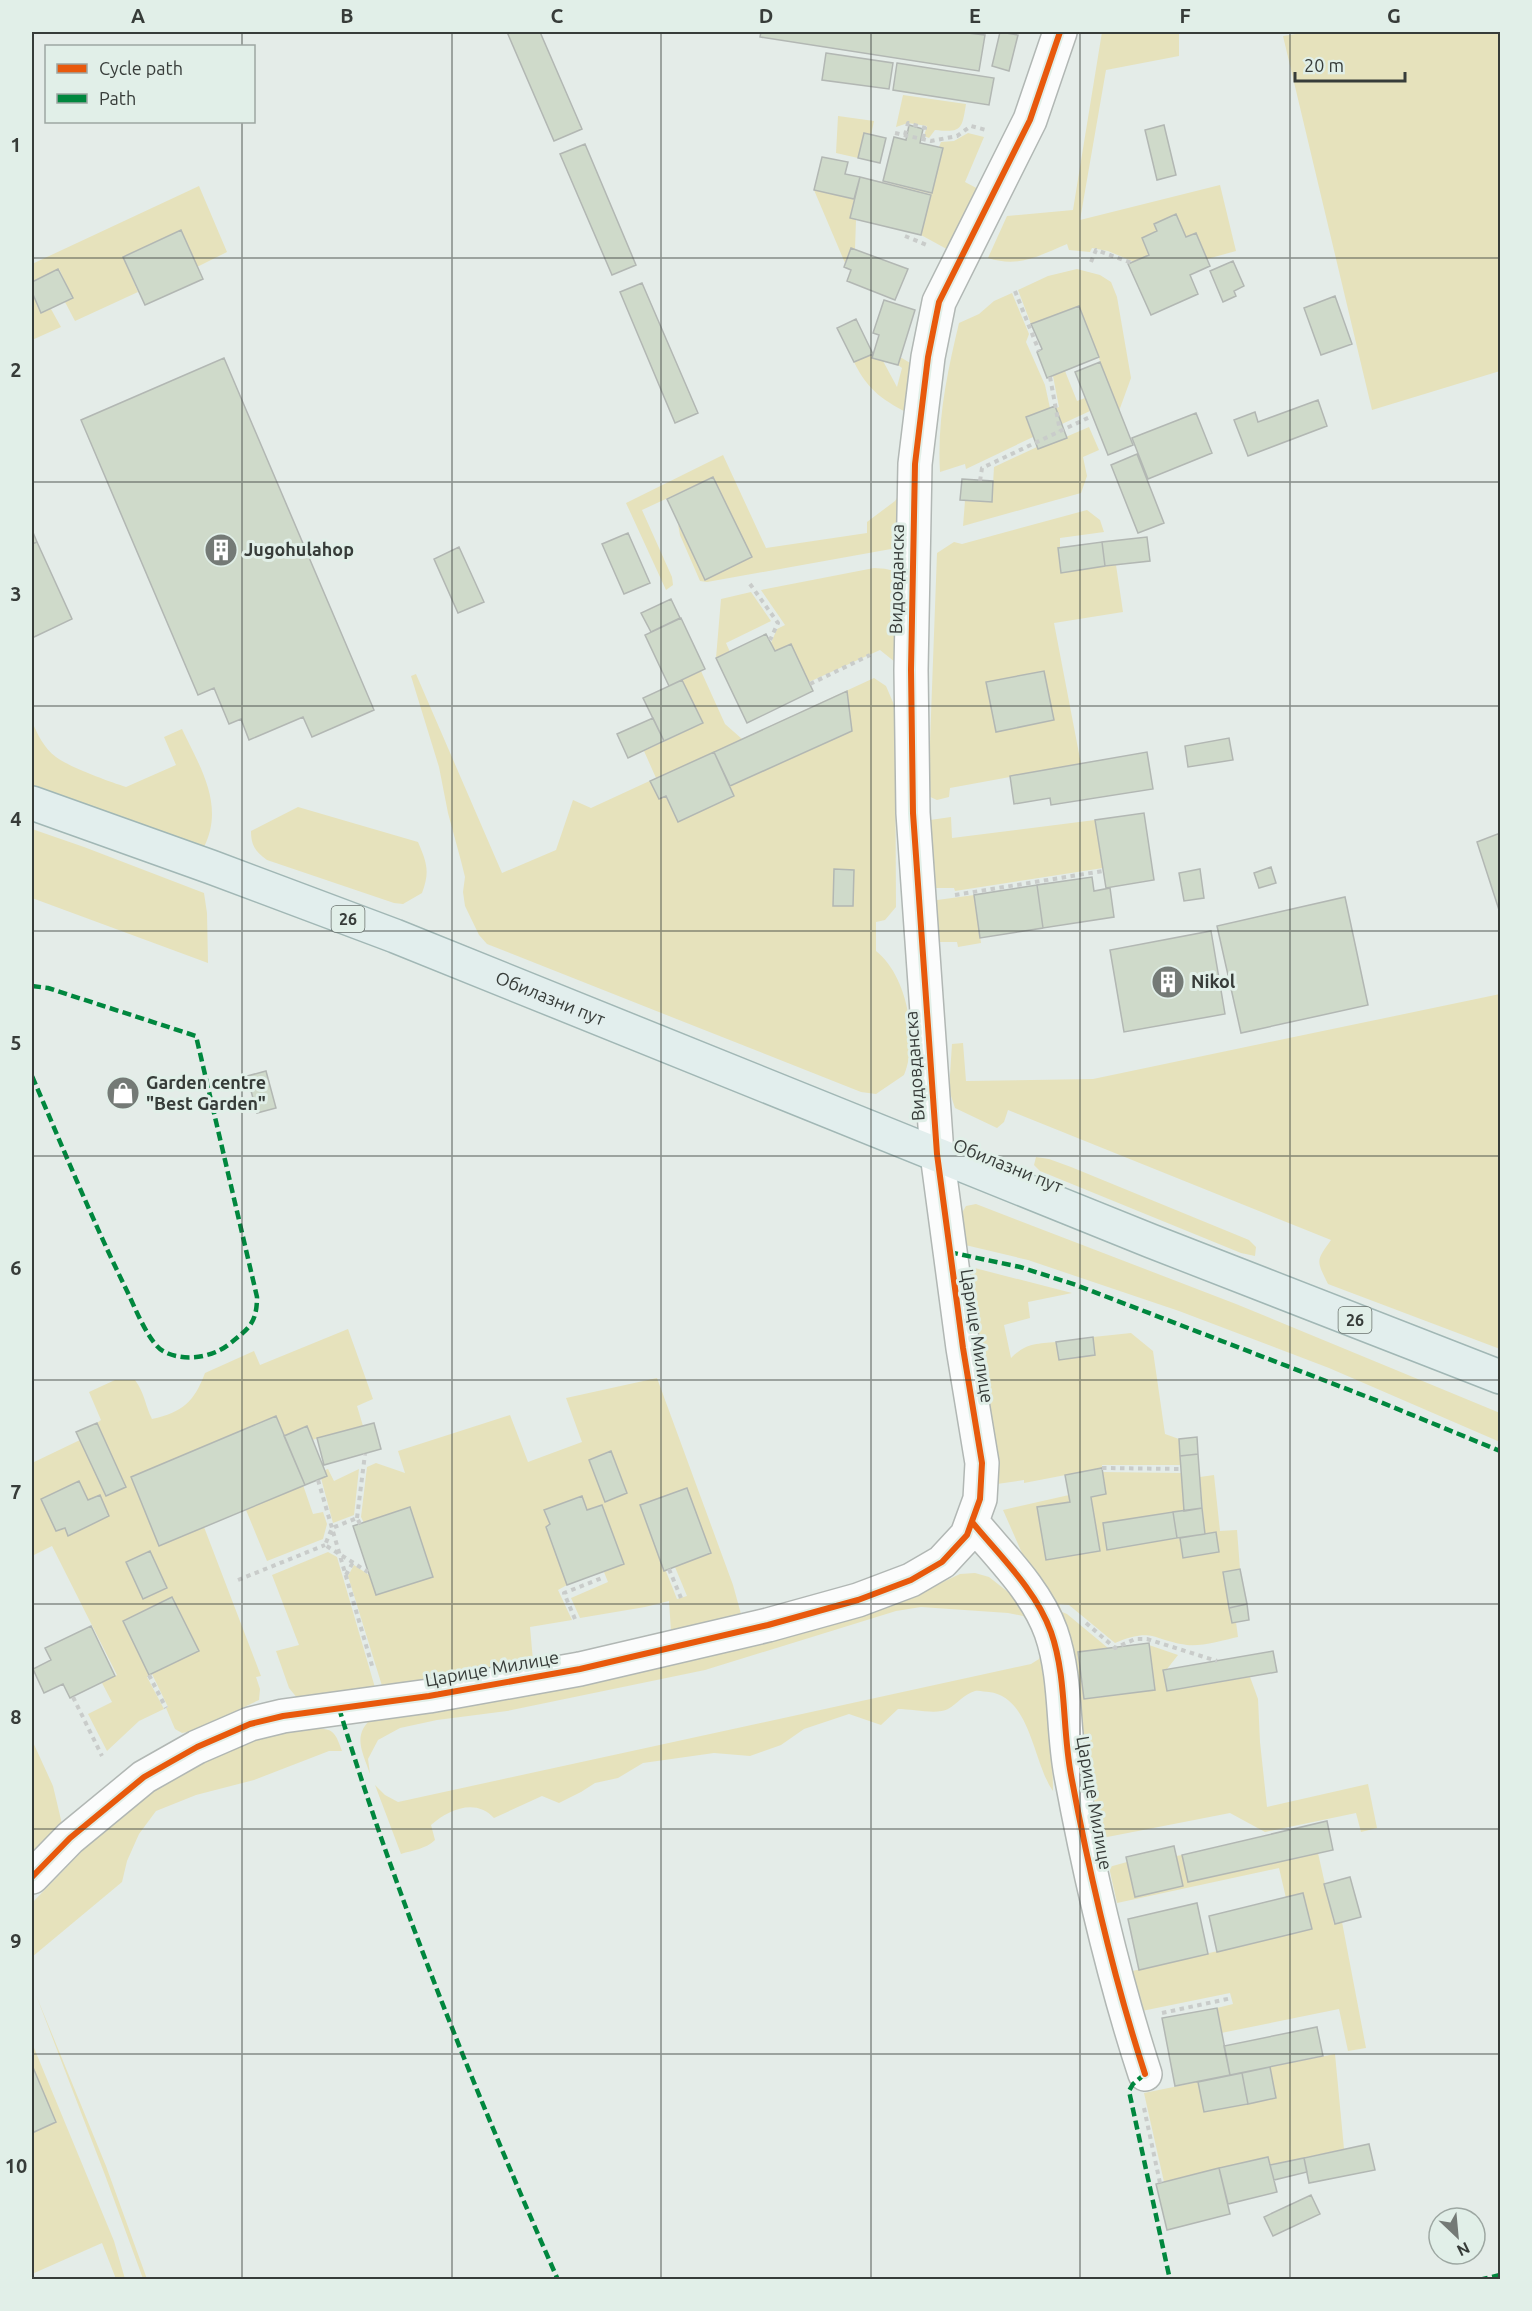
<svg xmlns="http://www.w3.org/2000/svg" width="1532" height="2311" viewBox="0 0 1532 2311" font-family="Ubuntu,sans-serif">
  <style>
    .green { fill: #e6e2bc; fill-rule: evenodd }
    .building { fill: #cfdaca; stroke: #b2b7b3; stroke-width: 1.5 }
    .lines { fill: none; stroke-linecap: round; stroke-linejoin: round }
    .minor-casing { stroke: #b1b7b4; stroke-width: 36 }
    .major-casing { stroke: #a1b7b5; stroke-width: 36 }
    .path { stroke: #c9ccca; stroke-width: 4; stroke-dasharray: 4.5 4.5; stroke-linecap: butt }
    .minor { stroke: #fbfcfc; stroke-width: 33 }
    .major { stroke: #e2eeed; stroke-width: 33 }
    .quiet { stroke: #00873e; stroke-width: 4.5; stroke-dasharray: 9 4.5; stroke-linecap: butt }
    .cycleway-casing { stroke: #e1efe8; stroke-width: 10 }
    .cycleway { stroke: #e8590c; stroke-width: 6 }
    .grid { fill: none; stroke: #373c39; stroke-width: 1.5; stroke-opacity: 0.55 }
    .labels { text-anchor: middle; stroke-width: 6; stroke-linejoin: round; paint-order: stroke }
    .shield { fill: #e1efe8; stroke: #6a726e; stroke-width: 1.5 }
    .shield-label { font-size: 16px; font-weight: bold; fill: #373c39 }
    .poi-label { font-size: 18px; font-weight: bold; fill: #373c39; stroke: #e1efe8; text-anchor: start }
    .street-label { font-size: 18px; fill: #373c39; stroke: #e1efe8 }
    .neatline { fill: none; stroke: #373c39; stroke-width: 2 }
    .grid-label { font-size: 20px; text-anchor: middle; font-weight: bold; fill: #373c39 }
  </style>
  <rect width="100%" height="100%" fill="#e4ece8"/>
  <path class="green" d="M1102,32H1179V56L1106,70L1080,220L1220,185L1236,251L1207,259L1196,233L1186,237L1176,214L1154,224L1157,231L1142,238L1149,255L1134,262L1108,251L1092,248L1090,252L1069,250L1067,244C1038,256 1019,268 988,258L1007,216L1073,210Z
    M1309,32H1500V371L1372,410L1283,36Z
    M903,95L966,104C962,129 962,133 935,130L929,138L924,136L927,126L908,123L896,127Z
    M838,116L874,121L871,135L864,133L858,158L836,153Z
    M968,133L984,137L965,182L984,192L954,253L921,235L931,194L860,177L932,193L943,149L939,147L941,142L954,141Z
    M199,186L227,252L197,267L181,230L123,257L138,292L75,321L65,302L73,298L59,269L32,282V264Z
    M814,190L854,199L850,218L856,220L855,249L851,248L845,263Z
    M1077,269L1100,275L1111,282L1117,297L1131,378L1119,411L1079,306L1031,324L1018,290L1048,276Z
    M32,292L41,312L51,309L61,327L32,340Z
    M1012,293L1029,334L1026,342L1045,385L1050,408L1026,417L1033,437L966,469L965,464L940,472C937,421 947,373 959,323L979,314L994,301Z
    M873,354L872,358L883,361L897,387L902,368L898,365L900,357L917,367L912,415C884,401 868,391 854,362Z
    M1065,371L1077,401L1085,398L1090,411L1062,424L1056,408L1059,407L1053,376Z
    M1089,427L1099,450L1083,457L1087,476L1081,493L963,526L965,501L992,502L994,467L1037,447L1038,449Z
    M723,455L766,548L867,533V522L895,501L906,483L900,540L896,547L891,549L707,582L700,581L680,535L678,524L705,579L752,557L713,477L642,510L672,577L673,585L666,590L626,503Z
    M1087,510L1100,520L1104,532L1060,538V548L1058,549L1061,572L1116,565L1123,612L1054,623L1081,764L950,788L949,797L937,800L928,796L937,553L954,542L962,544Z
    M874,568C884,569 893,568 900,576L895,662L880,650L809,682L775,651L771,643L777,629L785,625L761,590Z
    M751,592L771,621L726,643L730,652L716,658L721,599Z
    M701,671L725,724L742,739L874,678L886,686L895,707L896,907L885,920L876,922V951C907,975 919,1039 904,1075L876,1094L861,1092L487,944L479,935L465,906L463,892L465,877L461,861L448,813L439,767L411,676L416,674L502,873L556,850L573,800L591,808L656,778L644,751L703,723L682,680Z
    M32,721C37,734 44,748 56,757C71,768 108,781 126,787L176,765L164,737L182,729C200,767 225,805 204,847L32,787Z
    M298,807L418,842C427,863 430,872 422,893L403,904L394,903L267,860C256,852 251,846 251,831Z
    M951,817L952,838L1095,820L1103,868L955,891L954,888H929L930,820Z
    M32,829L84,847L204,893L207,913L208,963L32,898Z
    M974,895L981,943L958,947L957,942H933L930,901Z
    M1500,994V1349L1328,1284C1316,1260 1316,1261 1331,1240L1008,1110L1004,1122L997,1128L955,1108L949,1090L952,1044L963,1043L966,1081L1093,1079Z
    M1036,1157L1049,1159L1071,1167L1249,1240L1256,1247L1255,1256L1241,1253L1040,1171L1034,1165Z
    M976,1204L1236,1304L1500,1413V1442L1329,1368L1179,1311L1028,1260L961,1244L960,1216L966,1206Z
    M963,1265L1072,1293L1028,1302L1030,1318L1004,1325L1011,1358C1026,1343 1036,1344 1056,1342L1059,1360L1094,1355L1093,1337L1131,1333L1153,1351L1165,1434L1179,1439L1181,1465H1102V1468L1024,1483V1480L997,1484Z
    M348,1329L373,1399L357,1406L363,1426L312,1440L284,1436L276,1416L131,1477L159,1546L204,1527L261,1676L256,1677L260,1689L259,1700L193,1731L182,1733L175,1729L166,1708L168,1707L152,1674L147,1677L164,1709L139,1721L107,1751L88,1714L112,1702L102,1683L117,1675L52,1546L32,1556V1463L80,1440L106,1496L126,1487L97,1423L101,1420L89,1392L115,1380H135C145,1394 145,1405 152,1419C183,1412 194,1402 205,1373L254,1351L260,1365ZM150,1552L167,1588L143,1599L126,1563ZM172,1597L198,1651L149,1674L123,1621Z
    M657,1378L733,1585L741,1614L671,1631L669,1601L645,1607L580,1618L571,1598L608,1582L604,1572L624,1563L602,1505L587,1510L581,1496L544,1510L550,1524L546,1527L567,1585L558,1590L572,1620L530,1627L533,1661L383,1689L348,1576L354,1565L369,1575L376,1595L433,1577L364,1523L361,1517L367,1467L376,1463L405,1473L398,1451L510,1415L528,1462L582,1442L566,1398ZM611,1451L627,1493L605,1502L589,1460ZM687,1488L711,1553L675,1567L687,1596L677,1599L640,1506Z
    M328,1469L334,1481L359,1469L354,1515L333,1523L321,1478L327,1476L325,1470Z
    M1102,1472L1181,1473L1184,1511L1108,1549L1180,1538L1183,1558L1219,1552L1205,1534L1200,1477L1214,1475L1220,1531L1237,1530L1240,1569L1223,1573L1232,1623L1236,1622L1238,1637C1224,1640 1200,1647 1187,1645C1152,1640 1153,1627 1115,1643L1069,1605L1059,1604L1062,1612L1067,1614L1108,1648L1084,1699L1155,1690L1149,1645L1178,1655L1167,1669L1163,1670L1167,1691L1250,1677L1258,1699L1260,1742L1267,1807L1368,1784L1377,1828L1361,1832L1356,1813L1265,1832L1230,1813L1097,1839L1029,1569L1003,1510L1069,1495L1070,1502L1037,1508L1100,1551L1091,1497L1106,1494Z
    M303,1485L313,1514L323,1512L327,1524L323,1539L267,1561L246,1510Z
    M328,1552L337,1557L376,1691L298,1699L289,1688L276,1651L299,1645L272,1575Z
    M975,1573L989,1577L1022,1603L1040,1635L1023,1616L1008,1613L921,1607L896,1611L705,1670L507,1711L437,1720L400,1728L378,1740L368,1759L370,1774C362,1750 351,1734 375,1716L915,1595L960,1574Z
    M1044,1647L1052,1740L1053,1791C1033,1763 1031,1697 989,1692C985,1692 979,1690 975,1691C964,1694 957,1704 948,1709C937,1715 913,1709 898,1709L881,1725L849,1714L804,1729L781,1745L750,1756L714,1753L643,1763L618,1778L595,1783L581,1792L559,1803L542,1796L494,1818C476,1798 449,1809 431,1825L435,1840C426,1849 413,1850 401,1854L375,1785L385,1795L398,1802L1031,1664L1039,1659Z
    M309,1728C332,1729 334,1728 342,1751H329L254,1780L196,1795L156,1811L139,1834L127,1861L122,1882L32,1957V1903L88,1845L153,1789L214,1752L271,1732Z
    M32,1740L53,1786L62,1824L32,1852Z
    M1318,1853L1334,1924L1342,1922L1366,2048L1348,2051L1339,2009L1221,2033L1217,2008L1233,2004L1230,1993L1137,2012L1124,1973L1312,1929L1303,1894L1286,1898L1279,1868L1117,1903L1109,1867L1127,1862L1135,1896L1183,1886L1176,1856L1182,1855L1189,1882Z
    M36,1995L106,2166L147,2279H143L142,2276L105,2175Z
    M32,2043L114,2241L125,2279H116L102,2243L32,2274Z
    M1335,2054L1344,2149L1270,2165L1268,2157L1164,2182L1144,2093L1198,2082L1204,2112L1276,2098L1270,2067Z"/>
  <path class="building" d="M507,32H540L582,129L554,141Z
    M761,32H959L985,35L979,71L760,37Z
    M1000,32L1018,35L1009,71L992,66Z
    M826,53L893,63L889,89L822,80Z
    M897,63L994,78L989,105L893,90Z
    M909,125L923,129L920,143L943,148L932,193L883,181L894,137L906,140Z
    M1164,125L1176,175L1157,180L1145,130Z
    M864,133L886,138L880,163L858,158Z
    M585,144L636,265L612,275L560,154Z
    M822,157L848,162L845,174L860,177L854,199L814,190Z
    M860,177L931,195L921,235L850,218Z
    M1176,214L1186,237L1196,233L1210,266L1190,275L1198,294L1151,315L1128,264L1149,255L1142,238L1157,231L1154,224Z
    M181,230L203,279L145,305L123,257Z
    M851,248L908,269L895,300L847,281L851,270L844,267Z
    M1233,261L1244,286L1234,291L1236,296L1223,302L1210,271Z
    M58,269L73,298L41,313L32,292V282Z
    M642,283L698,413L675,423L620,292Z
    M1335,296L1352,344L1321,355L1304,308Z
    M884,300L915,310L898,365L872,358L879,335L873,333Z
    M1079,306L1099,357L1047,378L1037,352L1042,349L1031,324Z
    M856,319L873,354L854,362L837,328Z
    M224,358L374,710L312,737L303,717L249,740L241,719L229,724L214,688L198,695L81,420Z
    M1100,362L1133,445L1108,455L1075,372Z
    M1318,400L1327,426L1248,456L1234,420L1255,412L1258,422Z
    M1055,406L1067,438L1038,449L1026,417Z
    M1196,413L1212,453L1148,479L1132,438Z
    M1137,454L1164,523L1138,533L1111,465Z
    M713,477L752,557L705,580L667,499Z
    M962,479L993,481L992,502L960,500Z
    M32,530L37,542L32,544Z
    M628,533L650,583L624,594L602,544Z
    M1147,537L1150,561L1105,566L1102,542Z
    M37,542L72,619L32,638V544Z
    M1102,542L1105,566L1061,573L1058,548Z
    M459,547L484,602L458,613L434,559Z
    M671,599L680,618L651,632L641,613Z
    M681,618L705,669L669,686L645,635Z
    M766,634L775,651L791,644L813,691L747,723L716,658Z
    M1044,671L1054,720L996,732L986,682Z
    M682,680L703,723L664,741L643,698Z
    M847,691L852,731L730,786L714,752Z
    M653,718L664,741L628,758L617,734Z
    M1229,738L1233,760L1188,767L1185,746Z
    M714,752L734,796L678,822L666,796L659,799L650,781Z
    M1147,752L1153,789L1051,805L1050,798L1014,804L1010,776Z
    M1144,813L1154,880L1106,888L1095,820Z
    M1500,833V913L1477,842Z
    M1271,867L1276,883L1259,888L1254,873Z
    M834,869L854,870L853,906H833Z
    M1200,869L1204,898L1184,901L1179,873Z
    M1092,877L1094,891L1110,888L1114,917L1043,928L1037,885Z
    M1037,885L1043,928L980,938L974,895Z
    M1345,897L1368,1005L1241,1033L1217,926Z
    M1211,931L1225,1014L1124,1032L1110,950Z
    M266,1071L276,1108L257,1113L247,1076Z
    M1093,1337L1095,1355L1059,1360L1056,1342Z
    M276,1416L305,1485L159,1546L131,1477Z
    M97,1423L126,1487L106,1496L76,1432Z
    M374,1423L381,1449L324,1465L317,1438Z
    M307,1426L327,1476L305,1485L284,1436Z
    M1197,1437L1198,1454L1180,1456L1179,1439Z
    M611,1451L627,1493L605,1502L589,1460Z
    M1198,1454L1202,1508L1184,1511L1180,1456Z
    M1102,1468L1106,1494L1091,1497L1100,1551L1046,1560L1037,1507L1070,1502L1065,1475Z
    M79,1481L88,1500L100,1495L109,1516L68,1536L65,1528L56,1531L41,1499Z
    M687,1488L711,1553L664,1571L640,1505Z
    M582,1496L587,1510L602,1505L624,1564L567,1585L546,1527L550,1524L544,1510Z
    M410,1507L433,1577L376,1595L353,1526Z
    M1202,1508L1205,1534L1177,1538L1173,1512Z
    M1173,1512L1177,1538L1107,1550L1103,1523Z
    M1216,1532L1219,1552L1183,1558L1180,1538Z
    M150,1551L167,1588L143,1599L126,1562Z
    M1240,1569L1247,1604L1229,1608L1223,1572Z
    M172,1597L199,1651L149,1675L123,1621Z
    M1247,1604L1249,1620L1232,1623L1229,1608Z
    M91,1626L115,1676L70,1698L63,1684L44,1693L33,1669L51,1660L45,1648Z
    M1149,1643L1155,1690L1084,1699L1078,1652Z
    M1273,1651L1277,1672L1167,1691L1163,1670Z
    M1327,1821L1333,1850L1188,1882L1182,1855Z
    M1174,1846L1183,1886L1135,1897L1126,1857Z
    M1350,1877L1361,1917L1335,1924L1324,1884Z
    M1303,1893L1312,1929L1217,1952L1209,1916Z
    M1197,1903L1208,1954L1139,1970L1128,1919Z
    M1217,2008L1230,2075L1175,2086L1162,2018Z
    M1317,2027L1323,2056L1230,2075L1224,2046Z
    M32,2065L56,2122L32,2133Z
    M1270,2067L1276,2098L1248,2104L1242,2073Z
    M1242,2073L1248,2104L1204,2112L1198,2082Z
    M1369,2144L1375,2170L1309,2183L1304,2158Z
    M1268,2157L1277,2192L1228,2204L1219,2168Z
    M1304,2158L1307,2172L1274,2180L1270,2165Z
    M1219,2168L1230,2214L1167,2230L1156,2184Z
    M1311,2195L1320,2214L1273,2236L1264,2217Z"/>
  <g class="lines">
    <defs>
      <path id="minor" d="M972,1522C1000,1556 1036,1590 1051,1632C1067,1678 1062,1728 1071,1775C1090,1877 1113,1976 1145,2074
        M32,1877L70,1838L144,1777L197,1747L250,1724L283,1716L429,1696L580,1669L768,1625L858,1600L911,1580L942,1562L967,1535L980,1499L982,1463L963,1348L937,1154L913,813L911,670L915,464L928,357L939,302L1030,120L1060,32"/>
      <g id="major">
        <path id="s1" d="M32,803L211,867L395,936L1151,1241L1500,1377"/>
      </g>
    </defs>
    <use href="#minor" class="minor-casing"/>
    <use href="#major" class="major-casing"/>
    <path class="path" d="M895,133L931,141L957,136L971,126L986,130
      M905,135L908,123L925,128L923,139
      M905,236L929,246
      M1091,262L1096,250L1132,263
      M1015,291L1039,351
      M1050,377L1060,431
      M980,481L982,468L1092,416
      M750,584L778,623L770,640
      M810,684L870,655
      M955,895L1103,871
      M1102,1468L1181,1469
      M318,1480L373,1669
      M357,1518L365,1454
      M360,1524L357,1518L332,1528L325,1545L368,1572
      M669,1569L681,1598
      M346,1575L353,1562
      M238,1580L325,1545
      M575,1619L564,1593L602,1578
      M1086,1623L1115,1648L1135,1639H1147L1217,1661
      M149,1675L166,1708
      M73,1697L102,1756
      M1162,2013L1232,1998
      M1144,2108L1160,2183"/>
    <use href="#minor" class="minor"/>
    <use href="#major" class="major"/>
    <path class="quiet" d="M32,986L48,988L196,1036L257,1297C257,1324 248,1329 228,1345C211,1358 182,1362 163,1351C149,1343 135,1308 128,1293C93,1222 63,1148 32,1076
      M949,1252L1020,1267L1076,1285L1378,1401L1500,1451
      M339,1708C398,1903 476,2093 558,2280
      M1145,2074L1133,2084L1129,2091L1170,2280
      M1479,2280L1500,2275"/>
    <defs>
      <path id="cycleway" d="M972,1522C1000,1556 1036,1590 1051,1632C1067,1678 1062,1728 1071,1775C1090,1877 1113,1976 1145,2074
        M32,1877L70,1838L144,1777L197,1747L250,1724L283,1716L429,1696L580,1669L768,1625L858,1600L911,1580L942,1562L967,1535L980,1499L982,1463L963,1348L937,1154L913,813L911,670L915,464L928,357L939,302L1030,120L1060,32"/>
    </defs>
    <use href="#cycleway" class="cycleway-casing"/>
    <use href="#cycleway" class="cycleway"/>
  </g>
  <path class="grid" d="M242,32V46M452,32V2280M661,32V2280M871,32V2280M1080,32V2280M1290,32V2280M242,122V2280M32,258H1500M32,482H1500M32,706H1500M32,931H1500M32,1156H1500M32,1380H1500M32,1604H1500M32,1829H1500M32,2054H1500"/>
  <defs>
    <symbol id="building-disc" viewBox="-11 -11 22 22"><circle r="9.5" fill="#747a76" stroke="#e1efe8"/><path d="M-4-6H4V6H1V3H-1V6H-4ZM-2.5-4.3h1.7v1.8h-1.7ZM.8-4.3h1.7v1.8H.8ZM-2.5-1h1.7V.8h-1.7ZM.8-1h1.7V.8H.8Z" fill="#fff"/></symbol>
    <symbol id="shop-disc" viewBox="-11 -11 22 22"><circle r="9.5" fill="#747a76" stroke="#e1efe8"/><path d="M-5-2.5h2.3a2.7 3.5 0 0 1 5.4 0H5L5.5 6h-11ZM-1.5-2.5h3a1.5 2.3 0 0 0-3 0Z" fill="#fff"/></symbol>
  </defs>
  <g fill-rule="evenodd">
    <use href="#building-disc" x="202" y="531" width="38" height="38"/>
    <use href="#building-disc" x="1149" y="963" width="38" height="38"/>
    <use href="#shop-disc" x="104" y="1074" width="38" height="38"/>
  </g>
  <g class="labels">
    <g class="shield">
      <rect x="331.5" y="906" width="33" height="26" rx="4.5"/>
      <rect x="1338.5" y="1307" width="33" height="26" rx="4.5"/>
    </g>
    <g class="shield-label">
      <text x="348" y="925">26</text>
      <text x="1355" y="1326">26</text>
    </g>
    <g class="poi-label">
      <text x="244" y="556">Jugohulahop</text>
      <text x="1191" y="988">Nikol</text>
      <text x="146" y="1089">Garden centre<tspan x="146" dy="21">"Best Garden"</tspan></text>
    </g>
    <g class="street-label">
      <text transform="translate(897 579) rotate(-89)" y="6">Видовданска</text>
      <text dy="6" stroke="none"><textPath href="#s1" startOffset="554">Обилазни пут</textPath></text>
      <text transform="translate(915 1066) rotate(-94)" y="6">Видовданска</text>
      <text transform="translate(1008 1166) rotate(22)" y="6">Обилазни пут</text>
      <text transform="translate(977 1336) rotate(81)" y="6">Царице Милице</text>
      <text transform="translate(492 1669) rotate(-10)" y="6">Царице Милице</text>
      <text transform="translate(1094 1803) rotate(80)" y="6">Царице Милице</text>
    </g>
  </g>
  <rect width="1532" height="2311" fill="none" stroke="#e1efe8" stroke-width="66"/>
  <rect x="45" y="45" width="210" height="78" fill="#e1efe8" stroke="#9da7a2" stroke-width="1.5"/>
  <rect x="57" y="64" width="30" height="9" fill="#e8590c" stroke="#9da7a2" stroke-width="1.5"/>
  <text x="99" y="75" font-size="18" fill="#373c39">Cycle path</text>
  <rect x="57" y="94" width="30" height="9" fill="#00873e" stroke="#9da7a2" stroke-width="1.5"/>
  <text x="99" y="105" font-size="18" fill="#373c39">Path</text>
  <g transform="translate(1457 2236) rotate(154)"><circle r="28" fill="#e1efe8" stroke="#9da7a2" stroke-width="1.5"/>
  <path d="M0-4.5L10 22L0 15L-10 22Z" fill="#747a76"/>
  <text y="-9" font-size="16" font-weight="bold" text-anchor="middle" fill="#373c39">N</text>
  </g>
  <path d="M1295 72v9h110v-9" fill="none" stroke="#373c39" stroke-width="3"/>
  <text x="1304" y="72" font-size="18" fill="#373c39" stroke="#e1efe8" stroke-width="4.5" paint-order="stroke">20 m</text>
  <rect x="33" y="33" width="1466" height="2245" class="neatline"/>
  <g class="grid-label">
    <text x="138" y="23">A</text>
    <text x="347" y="23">B</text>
    <text x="557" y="23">C</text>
    <text x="766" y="23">D</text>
    <text x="975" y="23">E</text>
    <text x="1185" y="23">F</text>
    <text x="1394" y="23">G</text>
    <text x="16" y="152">1</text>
    <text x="16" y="377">2</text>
    <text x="16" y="601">3</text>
    <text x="16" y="826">4</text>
    <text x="16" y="1050">5</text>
    <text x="16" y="1275">6</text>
    <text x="16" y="1499">7</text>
    <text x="16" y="1724">8</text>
    <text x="16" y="1948">9</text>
    <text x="16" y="2173">10</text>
  </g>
</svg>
